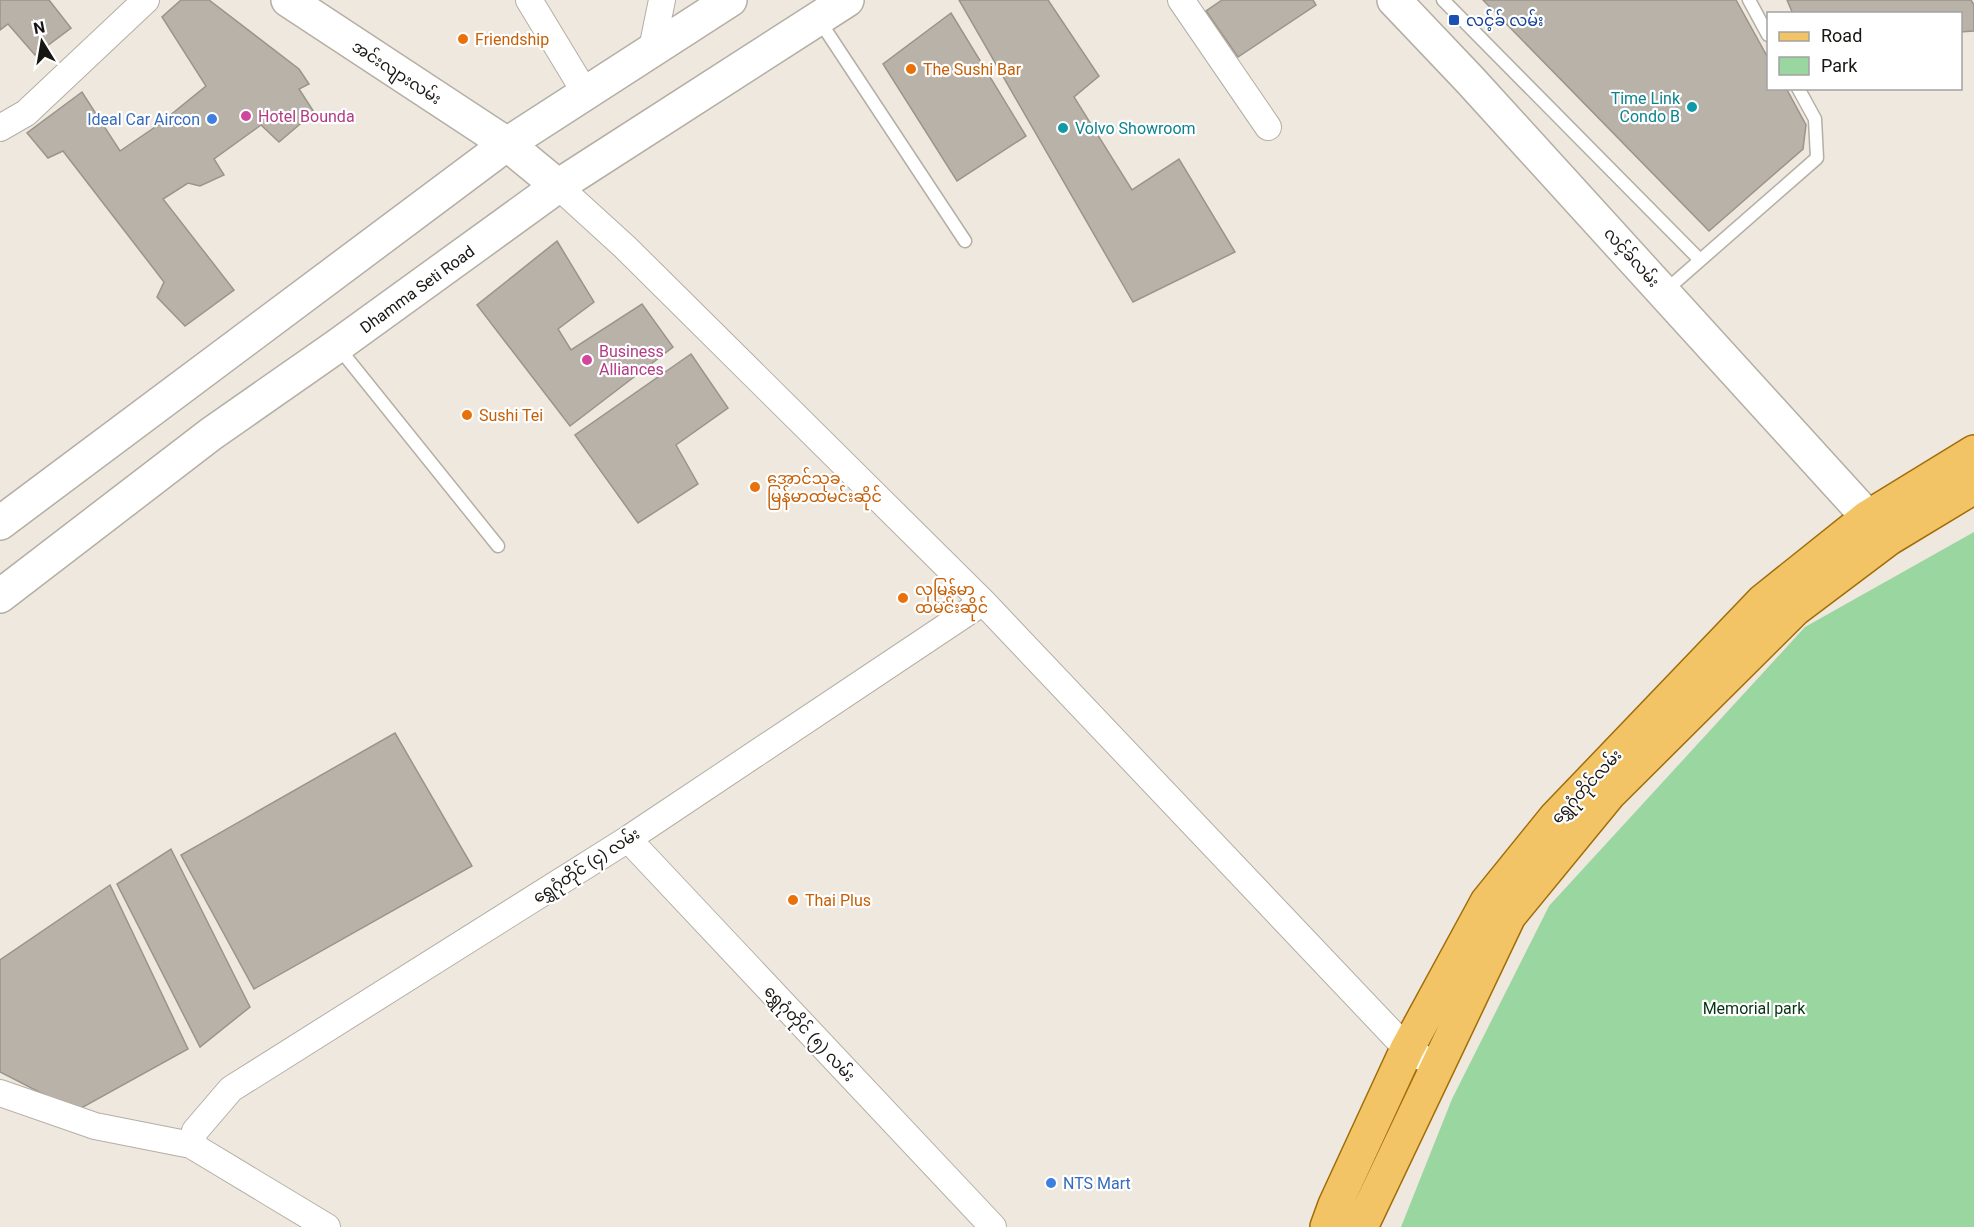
<svg xmlns="http://www.w3.org/2000/svg" width="1974" height="1227" viewBox="0 0 1974 1227" font-family="Roboto,'Noto Sans Myanmar',sans-serif">
  <style>
    .green { fill: #9ad6a0 }
    .building { fill: #b9b2a9; stroke: #9b948b; stroke-width: 1.5 }
    .lines { fill: none; stroke-linecap: round; stroke-linejoin: round }
    .lane-casing { stroke: #b5aea5; stroke-width: 15 }
    .street-casing { stroke: #b5aea5; stroke-width: 28 }
    .secondary-casing { stroke: #b5aea5; stroke-width: 36 }
    .primary-casing { stroke: #a06d07; stroke-width: 36 }
    .lane { stroke: #fff; stroke-width: 12 }
    .street { stroke: #fff; stroke-width: 26 }
    .secondary { stroke: #fff; stroke-width: 33 }
    .primary { stroke: #f2c466; stroke-width: 33 }
    .transit-dot { fill: #1a4fb4; stroke: #fff; stroke-width: 2 }
    .food-dot { fill: #e8710a; stroke: #fff; stroke-width: 2 }
    .culture-dot { fill: #0f9aa8; stroke: #fff; stroke-width: 2 }
    .hotel-dot { fill: #d1479c; stroke: #fff; stroke-width: 2 }
    .shop-dot { fill: #3f7fe0; stroke: #fff; stroke-width: 2 }
    .labels { text-anchor: middle; stroke-width: 4.5; stroke-linejoin: round; paint-order: stroke }
    .transit-label { font-size: 16px; fill: #164399; stroke: #fff; text-anchor: start }
    .food-label { font-size: 16px; fill: #c56008; stroke: #fff; text-anchor: start }
    .street-label { font-size: 16px; fill: #181613; stroke: #fff }
    .culture-label { font-size: 16px; fill: #0d838f; stroke: #fff; text-anchor: end }
    .hotel-label { font-size: 16px; fill: #b23c85; stroke: #fff; text-anchor: start }
    .shop-label { font-size: 16px; fill: #366cbe; stroke: #fff; text-anchor: end }
    .park-label { font-size: 16px; fill: #043410; stroke: #fff }
  </style>
  <rect width="100%" height="100%" fill="#efe8de"/>
  <path class="green" d="M1974,532V1227H1401L1452,1099L1549,906L1805,627Z"/>
  <path class="building" d="M0,0H49L71,28L35,55L8,24L0,30Z
    M181,0H209L299,69L309,84L299,89L314,112L279,142L261,125L214,159L224,175L200,186L188,183L163,199L234,290L185,326L157,297L164,282L63,151L48,158L27,133L82,92L120,151L158,125L206,86L162,17Z
    M959,0H1048L1099,76L1074,97L1132,190L1179,159L1235,252L1133,302Z
    M1222,0H1313L1316,5L1238,57L1206,11Z
    M1483,0H1736L1768,58V88H1786L1806,125L1803,149L1709,231Z
    M1787,0H1971L1974,5V31L1960,32V14H1793Z
    M951,13L1026,136L957,181L883,64Z
    M557,241L594,302L558,329L571,350L642,304L673,347L570,426L477,305Z
    M691,354L728,408L676,445L698,484L638,523L575,435Z
    M395,733L472,866L254,989L181,855Z
    M171,849L250,1007L200,1047L117,884Z
    M110,885L188,1049L76,1111L0,1072V960Z"/>
  <g class="lines">
    <defs>
      <path id="lane" d="M1443,0L1700,260
        M1749,0L1768,35
        M819,20L965,241
        M1665,291L1817,158L1815,119L1798,88
        M338,347L498,546"/>
      <path id="street" d="M529,0L586,94
        M1181,0L1268,127
        M652,49L662,0
        M0,128L26,113L146,0
        M558,186L625,247L983,602L1407,1049L1421,1057
        M628,839L993,1227
        M0,1093L95,1126L191,1145
        M327,1227L191,1145L195,1131L231,1089L628,839L983,602"/>
      <path id="secondary" d="M288,0L507,144L558,186
        M1394,0L1470,80L1887,538
        M0,523L507,144L730,0
        M0,596L211,434L337,346L558,186L847,0"/>
      <path id="primary" d="M1327,1227L1335,1205L1407,1049L1487,902L1555,818L1763,601L1868,517L1974,452
        M1361,1227L1509,916L1609,794L1795,609L1888,539L1974,487"/>
    </defs>
    <use href="#lane" class="lane-casing"/>
    <use href="#street" class="street-casing"/>
    <use href="#secondary" class="secondary-casing"/>
    <use href="#primary" class="primary-casing"/>
    <use href="#lane" class="lane"/>
    <use href="#street" class="street"/>
    <use href="#secondary" class="secondary"/>
    <use href="#primary" class="primary"/>
  </g>
  <rect class="transit-dot" x="1448" y="14" width="12" height="12" rx="3"/>
  <g class="food-dot">
    <circle cx="463" cy="39" r="6"/>
    <circle cx="911" cy="69" r="6"/>
    <circle cx="467" cy="415" r="6"/>
    <circle cx="755" cy="487" r="6"/>
    <circle cx="903" cy="598" r="6"/>
    <circle cx="793" cy="900" r="6"/>
  </g>
  <g class="culture-dot">
    <circle cx="1692" cy="107" r="6"/>
    <circle cx="1063" cy="128" r="6"/>
  </g>
  <g class="hotel-dot">
    <circle cx="246" cy="116" r="6"/>
    <circle cx="587" cy="360" r="6"/>
  </g>
  <g class="shop-dot">
    <circle cx="212" cy="119" r="6"/>
    <circle cx="1051" cy="1183" r="6"/>
  </g>
  <g class="labels">
    <g class="transit-label">
      <text x="1466" y="26">လင့်ခ် လမ်း</text>
    </g>
    <g class="food-label">
      <text x="475" y="45">Friendship</text>
      <text x="923" y="75">The Sushi Bar</text>
      <text x="479" y="421">Sushi Tei</text>
      <text x="767" y="484">အောင်သုခ<tspan x="767" dy="18">မြန်မာထမင်းဆိုင်</tspan></text>
      <text x="915" y="595">လှမြန်မာ<tspan x="915" dy="18">ထမင်းဆိုင်</tspan></text>
      <text x="805" y="906">Thai Plus</text>
    </g>
    <g class="street-label">
      <text transform="translate(397 72) rotate(33)" y="6">အင်းလျားလမ်း</text>
      <text transform="translate(1632 257) rotate(48)" y="6">လင့်ခ်လမ်း</text>
      <text transform="translate(417 289) rotate(-36)" y="6">Dhamma Seti Road</text>
      <text transform="translate(1586 786) rotate(-47)" y="6">ရွှေဂုံတိုင်လမ်း</text>
      <text transform="translate(586 865) rotate(-33)" y="6">ရွှေဂုံတိုင် (၄) လမ်း</text>
      <text transform="translate(810 1033) rotate(47)" y="6">ရွှေဂုံတိုင် (၅) လမ်း</text>
    </g>
    <g class="culture-label">
      <text x="1680" y="104">Time Link<tspan x="1680" dy="18">Condo B</tspan></text>
      <text x="1075" y="134" text-anchor="start">Volvo Showroom</text>
    </g>
    <g class="hotel-label">
      <text x="258" y="122">Hotel Bounda</text>
      <text x="599" y="357">Business<tspan x="599" dy="18">Alliances</tspan></text>
    </g>
    <g class="shop-label">
      <text x="200" y="125">Ideal Car Aircon</text>
      <text x="1063" y="1189" text-anchor="start">NTS Mart</text>
    </g>
    <g class="park-label">
      <text x="1754" y="1014">Memorial park</text>
    </g>
  </g>
  <rect x="1767" y="12" width="195" height="78" fill="#ffffff" stroke="#a3a2a1" stroke-width="1.5"/>
  <rect x="1779" y="32" width="30" height="9" fill="#f2c466" stroke="#a3a2a1" stroke-width="1.5"/>
  <text x="1821" y="42" font-size="18" fill="#181613">Road</text>
  <rect x="1779" y="57" width="30" height="18" fill="#9ad6a0" stroke="#a3a2a1" stroke-width="1.5"/>
  <text x="1821" y="72" font-size="18" fill="#181613">Park</text>
  <g transform="translate(42 42) rotate(349)" stroke="#ffffff" stroke-width="4.5" paint-order="stroke">
  <path d="M0-4.5L10 22L0 15L-10 22Z" fill="#181613"/>
  <text y="-9" font-size="16" font-weight="bold" text-anchor="middle" fill="#181613">N</text>
  </g>
</svg>
